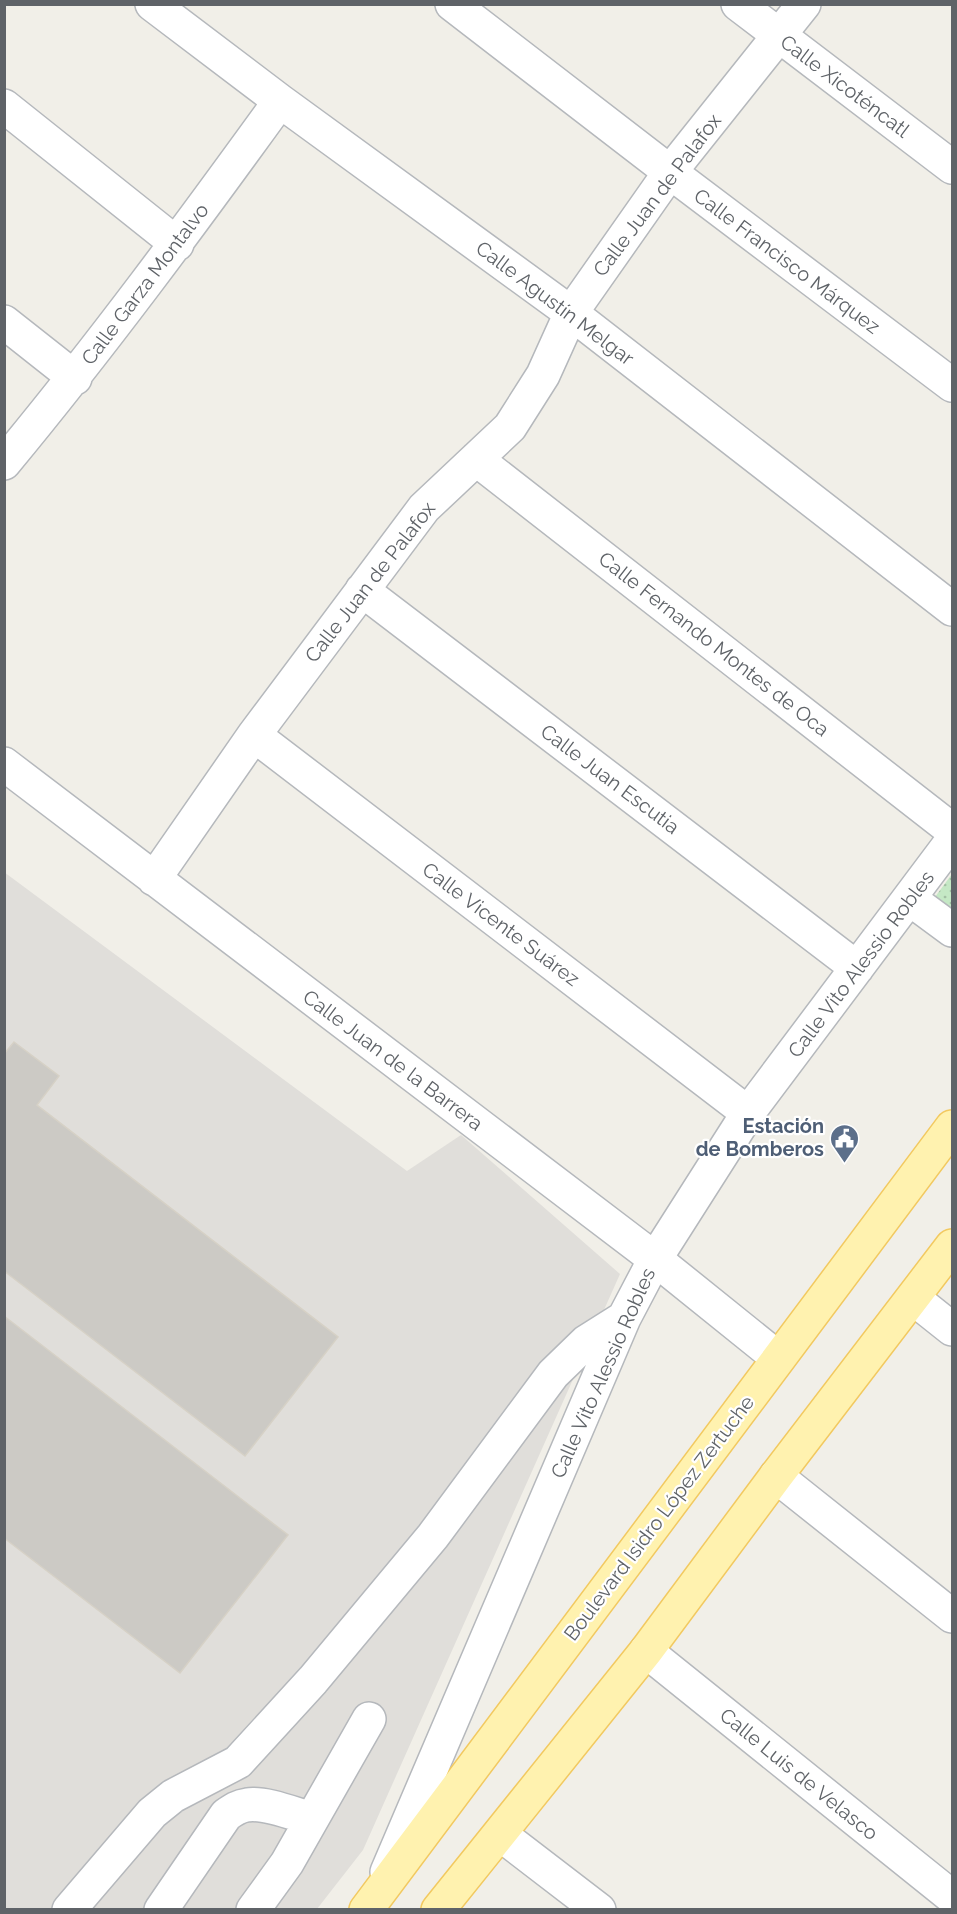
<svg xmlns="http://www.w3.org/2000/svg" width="957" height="1914" viewBox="0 0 957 1914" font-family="Raleway,sans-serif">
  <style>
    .industrial { fill: #e0deda }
    .park { fill: url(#park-dots) }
    .building { fill: #cccac5; stroke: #d6d1c6; stroke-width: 1.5 }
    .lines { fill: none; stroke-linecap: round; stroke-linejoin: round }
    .minor-casing { stroke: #b5b8bc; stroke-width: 36 }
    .major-casing { stroke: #f2c960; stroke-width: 36 }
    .minor { stroke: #fff; stroke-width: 33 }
    .major { stroke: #fff2af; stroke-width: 33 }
    .labels { text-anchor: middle; stroke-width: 4.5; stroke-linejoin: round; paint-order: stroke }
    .street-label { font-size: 20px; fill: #5f6368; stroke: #fff }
    .service-label { font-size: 20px; font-weight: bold; fill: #4e5e75; stroke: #fff; text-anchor: end }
  </style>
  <defs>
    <pattern id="park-dots" width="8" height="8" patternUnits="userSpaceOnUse" patternTransform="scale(1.5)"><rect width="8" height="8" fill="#c5e8c5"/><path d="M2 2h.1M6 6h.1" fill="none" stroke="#a3c0a4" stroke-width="1.8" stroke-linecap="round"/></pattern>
  </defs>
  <rect width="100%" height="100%" fill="#f1efe8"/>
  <path class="industrial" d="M4,872L407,1171L461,1135L620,1274L363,1850L317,1909H5Z"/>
  <path class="park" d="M952,874V910L935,897Z"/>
  <path class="building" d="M14,1042L59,1076L37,1105L338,1337L245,1456L4,1271V1054Z
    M4,1316L288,1535L180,1673L4,1538Z"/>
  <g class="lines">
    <defs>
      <path id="minor" d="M152,4L280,101L571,313L952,609
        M452,4L670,172L952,385
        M738,4L952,167
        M4,106L177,244
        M4,322L75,378
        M476,459L952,830
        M4,463C101,346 191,224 280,101
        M362,590L857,968
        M254,735L748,1113
        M4,764L655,1259L778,1358
        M154,879L254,735L424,508L510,427L543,375L571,313L670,172L804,4
        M910,899L952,930
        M913,1298L952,1329
        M776,1476L952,1616
        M646,1651L952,1897
        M500,1834L599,1910
        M387,1872L624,1318L655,1259L748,1113L952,841
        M69,1910L152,1813L173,1796L238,1762L313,1680L433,1536L553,1374L586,1342L624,1318
        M161,1910L226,1815C233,1810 239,1806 247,1805C265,1802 294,1814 312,1819
        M253,1910L287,1863L369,1719"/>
      <path id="major" d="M366,1910L952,1127
        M438,1910L646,1651L776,1476L952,1246"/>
    </defs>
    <use href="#minor" class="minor-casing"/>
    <use href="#major" class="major-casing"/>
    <use href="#minor" class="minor"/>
    <use href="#major" class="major"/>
  </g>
  <defs>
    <symbol id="civic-pin" viewBox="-11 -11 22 30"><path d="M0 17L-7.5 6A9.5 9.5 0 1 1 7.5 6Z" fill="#5c6f8a" stroke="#fff"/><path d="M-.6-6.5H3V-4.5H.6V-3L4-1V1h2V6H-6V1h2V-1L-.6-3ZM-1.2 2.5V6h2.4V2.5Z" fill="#fff"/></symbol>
  </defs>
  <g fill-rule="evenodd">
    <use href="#civic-pin" x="828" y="1122" width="33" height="45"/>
  </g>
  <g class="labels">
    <g class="street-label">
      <text transform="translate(845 86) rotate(37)" y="7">Calle Xicoténcatl</text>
      <text transform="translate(657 195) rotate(-53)" y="7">Calle Juan de Palafox</text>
      <text transform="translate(787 261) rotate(37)" y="7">Calle Francisco Márquez</text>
      <text transform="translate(145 284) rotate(-53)" y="7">Calle Garza Montalvo</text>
      <text transform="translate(555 303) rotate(37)" y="7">Calle Agustín Melgar</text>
      <text transform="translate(370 582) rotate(-52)" y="7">Calle Juan de Palafox</text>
      <text transform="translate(714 644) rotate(38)" y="7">Calle Fernando Montes de Oca</text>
      <text transform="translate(610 779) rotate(37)" y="7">Calle Juan Escutia</text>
      <text transform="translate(501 924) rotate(37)" y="7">Calle Vicente Suárez</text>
      <text transform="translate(861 964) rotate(-53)" y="7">Calle Vito Alessio Robles</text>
      <text transform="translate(393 1060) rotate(37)" y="7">Calle Juan de la Barrera</text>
      <text transform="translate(603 1373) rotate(-66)" y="7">Calle Vito Alessio Robles</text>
      <text transform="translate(659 1518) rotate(-53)" y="7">Boulevard Isidro López Zertuche</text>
      <text transform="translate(799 1774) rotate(39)" y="7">Calle Luis de Velasco</text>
    </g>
    <g class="service-label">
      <text x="824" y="1133">Estación<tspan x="824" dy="23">de Bomberos</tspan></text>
    </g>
  </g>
  <rect width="957" height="1914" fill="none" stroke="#5f6368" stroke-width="12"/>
</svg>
